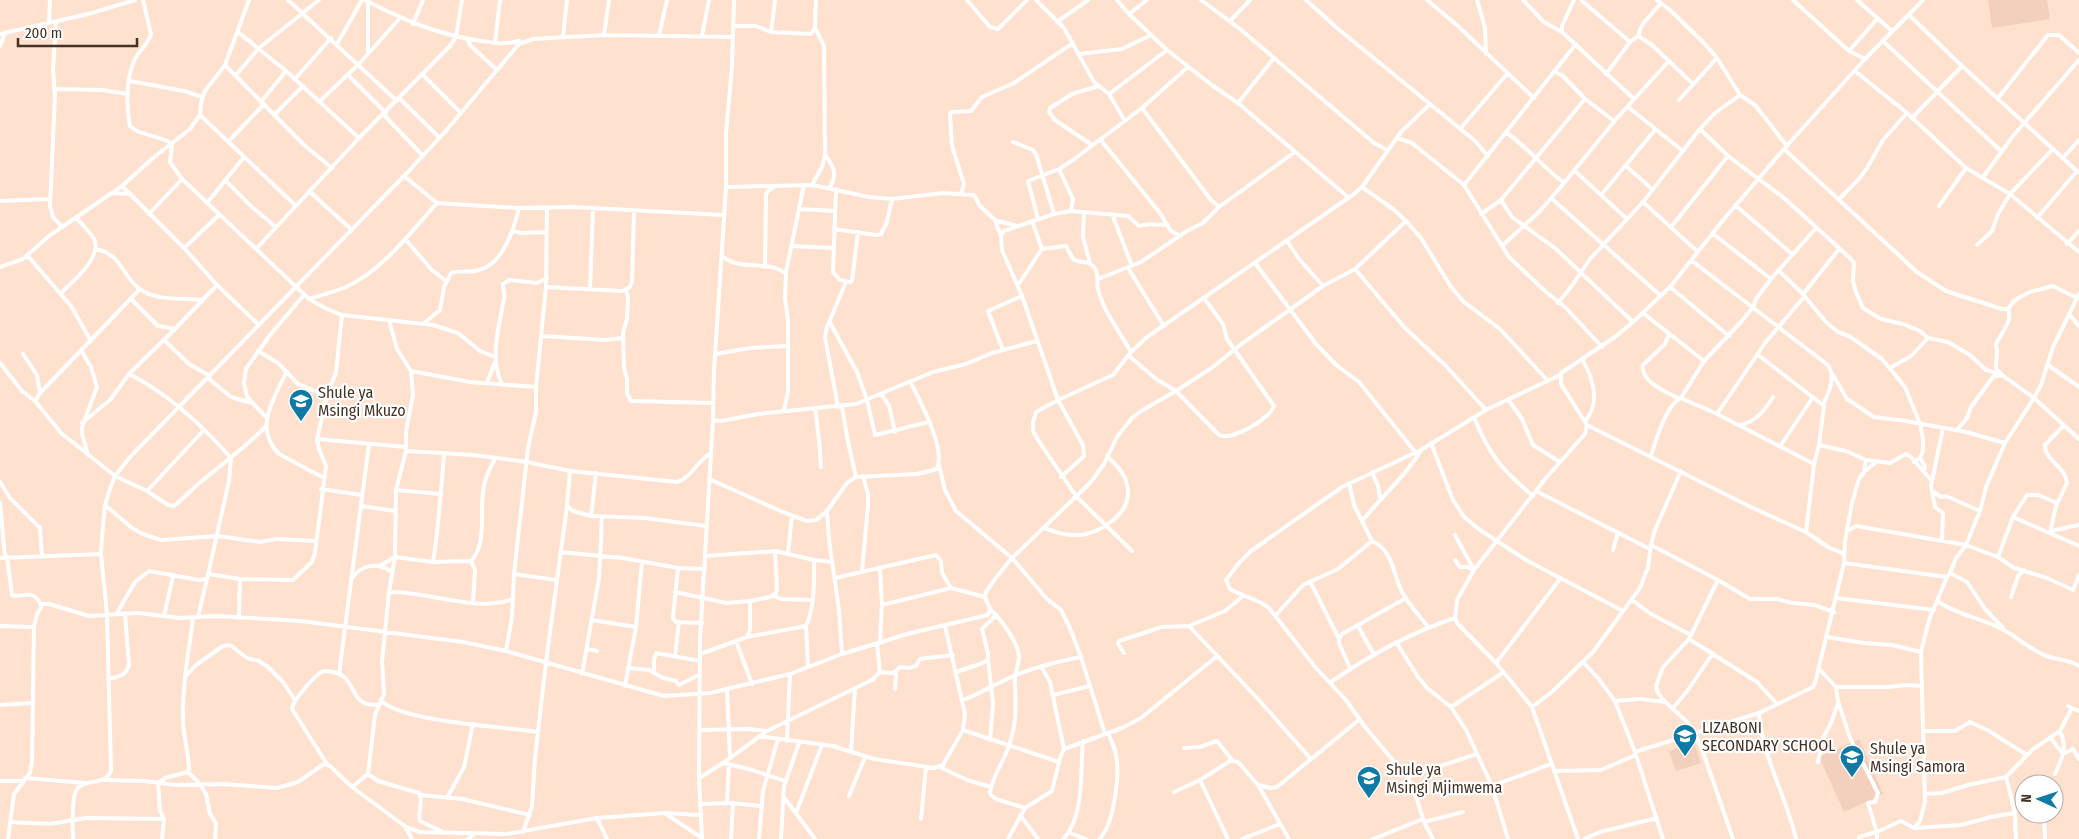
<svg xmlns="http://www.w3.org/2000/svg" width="2079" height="839" viewBox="0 0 2079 839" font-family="'Fira Sans Condensed',sans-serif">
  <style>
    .built { fill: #f2d0bd }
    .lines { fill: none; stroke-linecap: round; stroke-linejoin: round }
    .minor { stroke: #fff; stroke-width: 4 }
    .labels { text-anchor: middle; stroke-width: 4.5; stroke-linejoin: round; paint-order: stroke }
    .poi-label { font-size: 16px; fill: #463327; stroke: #fff; text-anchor: start }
  </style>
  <rect width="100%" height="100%" fill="#ffe1cf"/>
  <path class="built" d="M1988,0H2047L2050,19L1992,28Z
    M1859,739L1883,794L1844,812L1819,757Z
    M1694,742L1701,763L1676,771L1669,751Z"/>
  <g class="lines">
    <path class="minor" d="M143,0L151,34C148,45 138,51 134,61C126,79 126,107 130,126C141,137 159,134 172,144L170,162L182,179L309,299L327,309L342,315L433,325L458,333L480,351L495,357
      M288,0L397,101
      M365,0C403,20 439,35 481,41C494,43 506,45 519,41
      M368,0V54
      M967,0L990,27L998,29L1027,0
      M1036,0L1064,28L1094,82L1109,94L1125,121
      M1117,0L1129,14L1167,50L1213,86L1238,103L1349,198
      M1201,0L1240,29L1374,143L1387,150
      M1306,0L1337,28L1474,140L1488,156
      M1427,0L1458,26L1534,98
      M1477,0L1485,28L1486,54
      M1523,0L1544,22L1562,32L1634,99
      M1581,0L1630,42L1638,36L1642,25L1661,3
      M1657,0L1671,11L1703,42L1717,58L1740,95L1755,105L1787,146
      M1793,0L1849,51L1865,59
      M1857,0L1892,31
      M1129,14L1147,0
      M1909,15L1962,66L2079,173
      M1230,21L1250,0
      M56,22L53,70L55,95L50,206L53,217L62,227
      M1057,22L1088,0
      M49,23L50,0
      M413,24L423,0
      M734,26H756L771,32L811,34L815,28L816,0
      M238,32L286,71L359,138
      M771,32L775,0
      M1562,32V26L1574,0
      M0,34L92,13L135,0
      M604,35L609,0
      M659,35L667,0
      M702,36L709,0
      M1638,36L1652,45L1693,84
      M563,37L567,0
      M467,39L471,46L497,70
      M1883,41L2001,151
      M495,43L500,0
      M337,44L362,0
      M0,46L5,33
      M1849,51L1878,18
      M1079,54L1122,49L1151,35
      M225,65L304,145L332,168
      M1855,71L1907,113L1966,168L2010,194L2079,252
      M1555,72L1563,76L1585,99L1614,121
      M422,74L461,113
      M1606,74L1630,42
      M236,75L259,48L319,0
      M348,75L386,113
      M295,79L331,38
      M130,81L184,91L202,97
      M54,89L102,90L128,94
      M1109,94L1167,50
      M399,98L440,138
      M1998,98L2048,35H2059L2079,53
      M1679,100L1717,58
      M320,101L359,64L400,18
      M261,102L286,71
      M1238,103L1274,58
      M1628,107L1683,151
      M1142,108L1211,200L1219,207
      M200,115L295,205
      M274,115L303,86
      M384,115L423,156
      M1912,118L1962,66
      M1460,129L1507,74
      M1700,129L1728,156L1784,198L1850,258L1854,263L1853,281L1856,292L1863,308L1881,319L1903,324L1920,331L1928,338L1948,342L1970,355L1986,370L2002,375L2034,398L2079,439
      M1507,133C1528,148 1544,168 1564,183
      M1397,138L1412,143L1464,185L1509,257L1545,291L1565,307L1602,347
      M1100,139L1160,213L1171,231L1180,236
      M228,142L264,104
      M1013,142L1033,150L1036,154L1054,214
      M1092,145L1055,120L1049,112L1050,108L1072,94L1099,86
      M1784,149L1917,272L1946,291L2002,309H2008L2014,301L2020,297L2030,292L2053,286L2077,298
      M825,155C834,166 838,176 829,188
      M2063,158L2079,140
      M1626,166L1652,189
      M1059,169L1073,199L1071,211
      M1575,171L1627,219
      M404,176L437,203L519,208L572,207L723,215
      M1983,177L2013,136L2079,60
      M225,180L253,208L276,227
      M812,185L822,167L825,155L824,46L815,28
      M1464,185L1576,44
      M122,186L184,248L217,285L259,325
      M726,187L812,185L869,197L892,199L943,193L974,195L980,206L995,220L1001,236
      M1362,187L1393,209L1406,221L1421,238L1451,287L1464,302L1500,329L1548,381
      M836,189L833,272L840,280L850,282L852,281L858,232
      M309,191L352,230
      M112,193L129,194
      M961,194L964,184L952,146L950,114L952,112L971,111L982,97L1014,83L1073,43
      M1601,195L1655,130
      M1551,198L1661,296
      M1839,199L1859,179L1867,168L1883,140L1907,113
      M1501,200L1512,217L1556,249L1633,322
      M0,201L50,199
      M1643,202L1698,252
      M207,203L244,157
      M1735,205L1792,254
      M1939,206L1966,168
      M800,209L835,211
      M1084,212L1083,237L1090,263
      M149,214L182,179
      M1112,214L1132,266
      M1481,214L1501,200L1585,99
      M2037,218L2077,171
      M1038,219L1028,181L1059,169L1073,160L1142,108L1188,67
      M995,220L1017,226
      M1032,221L1042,249L1066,246L1073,259C1080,264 1089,260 1094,267C1100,275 1096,281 1098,289C1103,311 1120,332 1131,352
      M1671,227L1728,156
      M834,229L876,235L881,234L887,222L892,199
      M512,231L521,233L547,232
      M1712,233L1771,279
      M405,239L432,270L446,281
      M1287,241L1299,259L1323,286
      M2067,244L2079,231
      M1503,245L1540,211L1564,183L1617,118L1668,62
      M1977,245L1992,231L1998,214L2010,194L2053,149
      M792,246L833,248
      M184,248L219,215
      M96,249C122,254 122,277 141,290C158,301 182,298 202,300
      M256,249L359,138L450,46L456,37L462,0
      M27,255L71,306L91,341
      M722,256C740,272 769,259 786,274L785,298L788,321V391L784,411
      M1692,261L1828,365C1836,378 1829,392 1823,405
      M1255,263L1316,344L1336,365L1359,382L1416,453
      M0,267L23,259L49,236L122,186L153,158L190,129L200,115L201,103L205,91L225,65L249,0
      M765,267L766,195L767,192L775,186
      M1128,268L1164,326
      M1355,269L1405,328L1446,366L1486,410
      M1779,271L1801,292L1826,322L1838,332L1849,336L1882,359L1905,387L1920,424L1923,439V451L1920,458L1914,462
      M786,272L804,185
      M1098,279L1141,262L1187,231L1203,223L1219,207L1295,152
      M1018,285L1042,249
      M546,287L622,291L630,287L632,282L634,210
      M1670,287L1729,336
      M590,289L593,208
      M626,290L628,297L627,319L623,333L624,368L627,379V393L631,401L713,403
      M61,293C72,282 103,257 94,239C90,232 82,225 77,218
      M309,299C321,295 334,292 346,287C383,270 411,232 437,203
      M132,300L158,326L175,329
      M1558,303L1571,287L1590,259L1643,202L1700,129L1715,113L1740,95
      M1643,313L1704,361
      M2069,314L2079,326
      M389,320L397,349L411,371L413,395L406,432V451L396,490L395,557L389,592L382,662L384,694L375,715L368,774L378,781L419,793C424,802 417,812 420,821L441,831
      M829,321L857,372L867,400L875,435L929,422
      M424,323L440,310L444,287L451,273C460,270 470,273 479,270C503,264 514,229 519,208
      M1669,334L1665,344L1643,365C1640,382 1667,392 1679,399
      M543,336L605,340L623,338
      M164,340L189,364L210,376
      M1003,350L988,311L1022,296
      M258,351L278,363L298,384L327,396
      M82,352L91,367L97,387L82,427V434L88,455
      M23,354L37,375L40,393
      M716,354L750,348L788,346
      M1757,354L1824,406L1819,445L1814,464L1806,532
      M1128,355L1156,379L1176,391L1219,435C1232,441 1270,419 1274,406L1227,339L1223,324L1204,298
      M1582,359C1593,378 1601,403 1585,421
      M0,363L22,391L35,401L62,434L74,443L115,476L147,491L168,505L174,506C184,498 193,488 203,480C225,462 246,447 266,426
      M2048,365L2079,387
      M1890,368L1911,356L1928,338
      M287,371C274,398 253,428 279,454L324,478
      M411,371L470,382L536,387
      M1833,375L1847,399L1874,417L1906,421L1966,432L2005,443
      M208,378L231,397L252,403
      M487,383L495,362
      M502,384C489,359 499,326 504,299C505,294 503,289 503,284L509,280L537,283L547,278
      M881,394L889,405L895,432
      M1681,398L1704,361L1741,322L1754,306L1756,299L1771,279L1816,228
      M1508,399L1522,419L1533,445L1560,462
      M35,401L40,393L140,289
      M838,407L825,337L827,327L846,282
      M842,407L848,442L856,477
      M815,408L819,439L821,467
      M1717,414L1765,343L1804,297V293L1839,249
      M266,417L247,397L244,383L246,369L270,335L304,295
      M1474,417C1489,455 1502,470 1533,496
      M713,420L721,421L758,414L856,404L933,372L966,364L992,353L1037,341
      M82,423L110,400L129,374L175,329L217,285
      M1587,425L1753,508L1806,532L1828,547L1844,554
      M1740,425C1756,422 1765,410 1773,397
      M1957,430L1967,418L1971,407L1987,385L1993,377L2002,375L1996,368L1997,351L1996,344C2001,333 2013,322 2008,309
      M317,439L406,447
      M1431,443L1453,500L1464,517L1480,530L1526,560L1623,611
      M1781,445L1813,397
      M406,451L474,455L527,462L570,471L677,482C691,478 698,460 711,453
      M1651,456C1656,440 1666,405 1681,398L1717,414L1814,464
      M1920,458L1925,466L1924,472
      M1866,460L1890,463L1906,454L1911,457L1931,480
      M939,465L945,490L956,511L1012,558L1047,599L1061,610L1069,626L1081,657L1105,734
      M1372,472L1378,486L1380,498
      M1864,472L1876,462
      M1061,477L1084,456L1083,445L1058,400L1022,296L1002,250L1001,236L1004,231L1054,214L1071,211L1128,216L1139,226L1149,224L1168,225
      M709,479L785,513L807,521L816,520L827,511
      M0,482L10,498L40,528L42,557
      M1349,483L1354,505L1372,541C1393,550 1393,574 1402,592C1409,605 1420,616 1428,627
      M321,489L362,495
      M396,490L440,494
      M147,491L204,430
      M1536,491L1650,549
      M1932,491L1941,497L1946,496L1980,511
      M0,503L5,557
      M105,505L132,528L143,534L161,540L218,536L260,542L276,539L316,541
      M361,506L395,511
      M567,506L573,511L591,516L645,518L706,526
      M591,516L596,473
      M2013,517L2079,546
      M1362,521C1381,497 1406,476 1421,450
      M1044,528C1055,532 1066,536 1078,535C1101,534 1134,512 1127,485C1125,473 1115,464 1107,456
      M1847,531L1856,526L1966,545L1998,557L2014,568L2047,578L2073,590L2079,575
      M2051,531L2079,525
      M2050,533L2056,506L2067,483C2066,467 2045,461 2045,445L2063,426
      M1455,535L1474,570
      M1942,541L1943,513L1935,507L1931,486L1943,428
      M1651,545L1718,580L1750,599H1777L1792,603L1814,605L1834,612
      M1613,550L1618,532
      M1132,551L1076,496L1038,440L1033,431V423L1036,412L1058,400L1113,375L1131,352L1147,337L1354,194L1362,187L1401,132L1430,104
      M560,552L623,558L678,568L705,569
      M788,553L792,516
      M705,556L775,551L814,560L832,562
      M7,557L12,595C24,599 32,587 41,605
      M1998,557L2013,517L2027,495H2038L2057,503
      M0,558L101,554
      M1455,560L1460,567H1468L1474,570
      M471,561L475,570L473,602
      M433,562C439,526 441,490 444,454
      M1844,563L1947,577
      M381,565L395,557L433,562L471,561C487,544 480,514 483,492C484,481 489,469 495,459
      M678,568L673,618L676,622L702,623
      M862,572L868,505V494L863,476
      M1950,573L1967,582L1985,609L2003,628
      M209,574L240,579L293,580L312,562L315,553L326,466L319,449L317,439L327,396L336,372L342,315
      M514,574L556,580
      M835,578L936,555L941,561L942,573L951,588
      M351,579C362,564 378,562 392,572
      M1718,580L1689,639L1663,667L1656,686C1657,700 1681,713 1689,725C1694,731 1697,739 1701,746L1733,839
      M1310,581L1339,639
      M389,592C430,591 473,613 513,599
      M675,592L727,603L750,601L770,597L776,593L777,590L775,551
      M773,596L782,599L812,600
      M2011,597L2018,576L2024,570
      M1836,598L1934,610
      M1632,600L1651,614L1691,635
      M1937,601C1957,615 1981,618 2002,629C2018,637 2031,651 2049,657C2059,660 2070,660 2079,666
      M882,605L951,588L985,597
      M990,609C1001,619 1019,643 1019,658C1018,667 1014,675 1015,684C1016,709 1017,724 1008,748C1004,761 990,781 990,794L996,799L1025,808L1052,791L1060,758L1064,749L1122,728L1141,718L1216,657
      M117,613L135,582L149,571L199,580L207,579L229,481L231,458C202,425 169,394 129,374
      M1276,615L1303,585L1338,569L1372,541
      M164,616L173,576
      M198,617L207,579
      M239,618L240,579
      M592,620L636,627
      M0,626L34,627
      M806,626L808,667
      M1189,626L1258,699L1311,759
      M1358,626L1374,655
      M747,637L750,630V601
      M1827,637L1864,643L1892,645L1921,652
      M1689,639L1757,682L1777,704
      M736,641L752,684
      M1396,642L1418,677L1427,688L1451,707L1466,730L1492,786L1508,839
      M880,643L882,605L880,569
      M587,649L597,651
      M506,651L512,617L514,574L528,448L536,412V387L546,287L547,207
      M1124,653L1118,644L1119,641L1162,627L1189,626L1225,611L1243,596
      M700,654L747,637L806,626C815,607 814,581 814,560
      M842,654L839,610L829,540L827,511L847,483L856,477L917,474L937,469C946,448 920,401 910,381
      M675,656L679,622
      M988,659L993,703L990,740
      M1583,662L1598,678L1615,701L1635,752
      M1496,663L1560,579
      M1041,666L1050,682L1064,749
      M628,668L649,670L663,678L676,681L679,685L699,675
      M1350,668L1339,643V639L1342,634L1406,598
      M1819,669L1836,687H1887L1908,685L1922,686
      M654,672V660L656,653L700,661
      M880,672L894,673L896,675L895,689
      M956,672L983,663L988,659V653L982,629L996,615
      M894,673L900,667L909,668L916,666L920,659L953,655
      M339,674L369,444
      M582,674L599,578L602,517
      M185,677L196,665L220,648L223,646L230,645L247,658L259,661L269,668L283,682L295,700
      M108,679C118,677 126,676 129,665L125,613
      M1331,682C1370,655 1409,633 1455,618
      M625,686L636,627L642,562
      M1836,687L1838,701L1850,738L1878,793L1875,802L1868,803L1877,833
      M727,690L730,757
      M1053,695L1090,686
      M963,700C979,694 990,687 1005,680C1029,668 1055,662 1081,657
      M381,701C405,722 503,727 538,732
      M1615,701L1640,699L1665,702
      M0,705L32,703
      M2068,706L2079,711
      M1451,707L1504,672
      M1532,707L1553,691L1593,652L1640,588L1648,567L1651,545L1655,530L1681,471
      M1673,708L1688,690L1713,653
      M1759,713C1762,756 1786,796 1796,839
      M700,730L750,729L767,731
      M963,730L1059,762
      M1923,731H1955L1970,722L1989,731L2027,755
      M759,736L833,746L874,759L934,768L943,765L963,730L965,714L945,626
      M2050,737L2063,754L2073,749L2079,759
      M787,741L790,674
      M1184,748L1200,747L1217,741L1232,760
      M851,751L855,689
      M1818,762L1823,738L1831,723L1838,703
      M723,763L749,769L785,781
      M327,764L292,709C292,701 316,674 323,671C330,671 337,672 343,676C357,688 352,706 378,705
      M940,767L967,780L991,787
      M1554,771L1601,770L1636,755
      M188,772L200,784L206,794L210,814L216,823L215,839
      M2055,774C2062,759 2068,747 2060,731
      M1407,777L1477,754
      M2006,777L2015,813L2016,839
      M25,778L85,783
      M699,778L723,763L767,731L872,680L880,672L877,644
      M104,780L145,781L175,785L225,784L277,788L298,782L324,764L330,766L352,787L406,827L420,832L507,834L597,818L665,813L701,815
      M1200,780L1228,839
      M0,781H23
      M1258,785L1271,788L1277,787L1360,719
      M1492,786L1551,764
      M352,787L368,774
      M1174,792L1200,780L1230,761L1238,762L1258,785L1289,839
      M1925,794L1942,793L1968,785L2006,777L2032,750L2060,731L2072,708
      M421,795L462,799L530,815
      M783,796L815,839
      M849,796L865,757
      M447,798L464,767L473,724
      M727,802L729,764
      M700,804L733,803L760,806
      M796,813L822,745
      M666,814L702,838
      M2044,814L2045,839
      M1020,815L1038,839
      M597,818L607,839
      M921,819L926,767
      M10,822L50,824L86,818L164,819
      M1424,822L1463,812
      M406,828L412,839
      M1915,828L1961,825L1991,817L2015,813
      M523,832L532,806L535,758L546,662L567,506L570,471
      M1070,833L1086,839
      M8,839L14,794L30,773L32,762L34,627L37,614L43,604H49L89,616L138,613L180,618L216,616L301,621L463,642L506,651L664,696L710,693L790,674L842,654L911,633L988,615L990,609L985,597L986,592L995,579L1012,558L1091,482L1104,464L1117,437L1132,418L1141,411L1176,391L1213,367L1240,345L1323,286L1355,269L1406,221
      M73,839C73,828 71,801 76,791C83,777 105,787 111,771L107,614L101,554L102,537L105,505L110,489L115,476L130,457L404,176L444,133L519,44L533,39L604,35L733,37
      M162,839L164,819L160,811L158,783L165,778L188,772L189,770C189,753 183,736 183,719C182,685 189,651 193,618
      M468,839L474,834
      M702,839L699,778L700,640L713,420L714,371L726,187V134L732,66L734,0
      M731,839L733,803
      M759,839L763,791L778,739
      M781,839L784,786L799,743
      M1008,839L1025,808
      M1063,839C1085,818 1080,770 1083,741
      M1099,839C1114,826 1120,774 1116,755C1115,748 1111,740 1108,733
      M1242,839L1280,824
      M1373,839L1423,819
      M1433,839L1424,822L1414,790L1407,777L1365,727L1346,700L1316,668L1269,608C1258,599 1242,596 1230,589L1226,580L1239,563L1251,551L1342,487L1421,450L1486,410L1560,375
      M1578,839L1532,707L1496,663L1458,624L1455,618L1457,600L1474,570L1546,478L1585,434L1587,425L1561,384V373L1615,337L1633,322L1670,287L1724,219L1784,149L1865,59L1923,0
      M1584,839L1600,832L1657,818
      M1663,839L1635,752L1759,713L1813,687L1815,683L1844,563L1845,541L1852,503L1859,479L1864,472L1866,460L1846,451L1819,445
      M1859,839V837L1876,832
      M1877,839V832L1901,821L1914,828L1920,821L1925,802L1921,652L1929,620L1947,577L1950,573L1956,558L1966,545L1980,511L1986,487L2005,443L2034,398L2041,385L2053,347L2079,294"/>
  </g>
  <defs>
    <symbol id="school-pin" viewBox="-11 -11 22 30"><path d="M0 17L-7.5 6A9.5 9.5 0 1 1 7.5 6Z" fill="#107aa5" stroke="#fff"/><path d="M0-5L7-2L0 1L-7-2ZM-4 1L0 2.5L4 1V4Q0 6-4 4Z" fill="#fff"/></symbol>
  </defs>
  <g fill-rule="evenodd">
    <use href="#school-pin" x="287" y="387" width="28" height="38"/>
    <use href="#school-pin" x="1671" y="722" width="28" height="38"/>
    <use href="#school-pin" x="1838" y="743" width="28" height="38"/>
    <use href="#school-pin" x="1355" y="764" width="28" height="38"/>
  </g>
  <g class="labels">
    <g class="poi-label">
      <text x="318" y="398">Shule ya<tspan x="318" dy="18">Msingi Mkuzo</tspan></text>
      <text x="1702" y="733">LIZABONI<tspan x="1702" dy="18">SECONDARY SCHOOL</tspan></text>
      <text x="1870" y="754">Shule ya<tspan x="1870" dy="18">Msingi Samora</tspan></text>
      <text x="1386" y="775">Shule ya<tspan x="1386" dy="18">Msingi Mjimwema</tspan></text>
    </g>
  </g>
  <g transform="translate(2039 799) rotate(273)"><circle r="24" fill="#ffffff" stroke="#b5ada9"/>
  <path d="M0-4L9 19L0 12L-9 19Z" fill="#107aa5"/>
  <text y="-8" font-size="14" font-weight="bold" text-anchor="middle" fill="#463327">N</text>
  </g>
  <path d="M18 38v8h119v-8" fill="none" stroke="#463327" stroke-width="2.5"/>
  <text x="25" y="38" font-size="15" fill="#463327" stroke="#ffffff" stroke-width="4" paint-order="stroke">200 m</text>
</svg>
